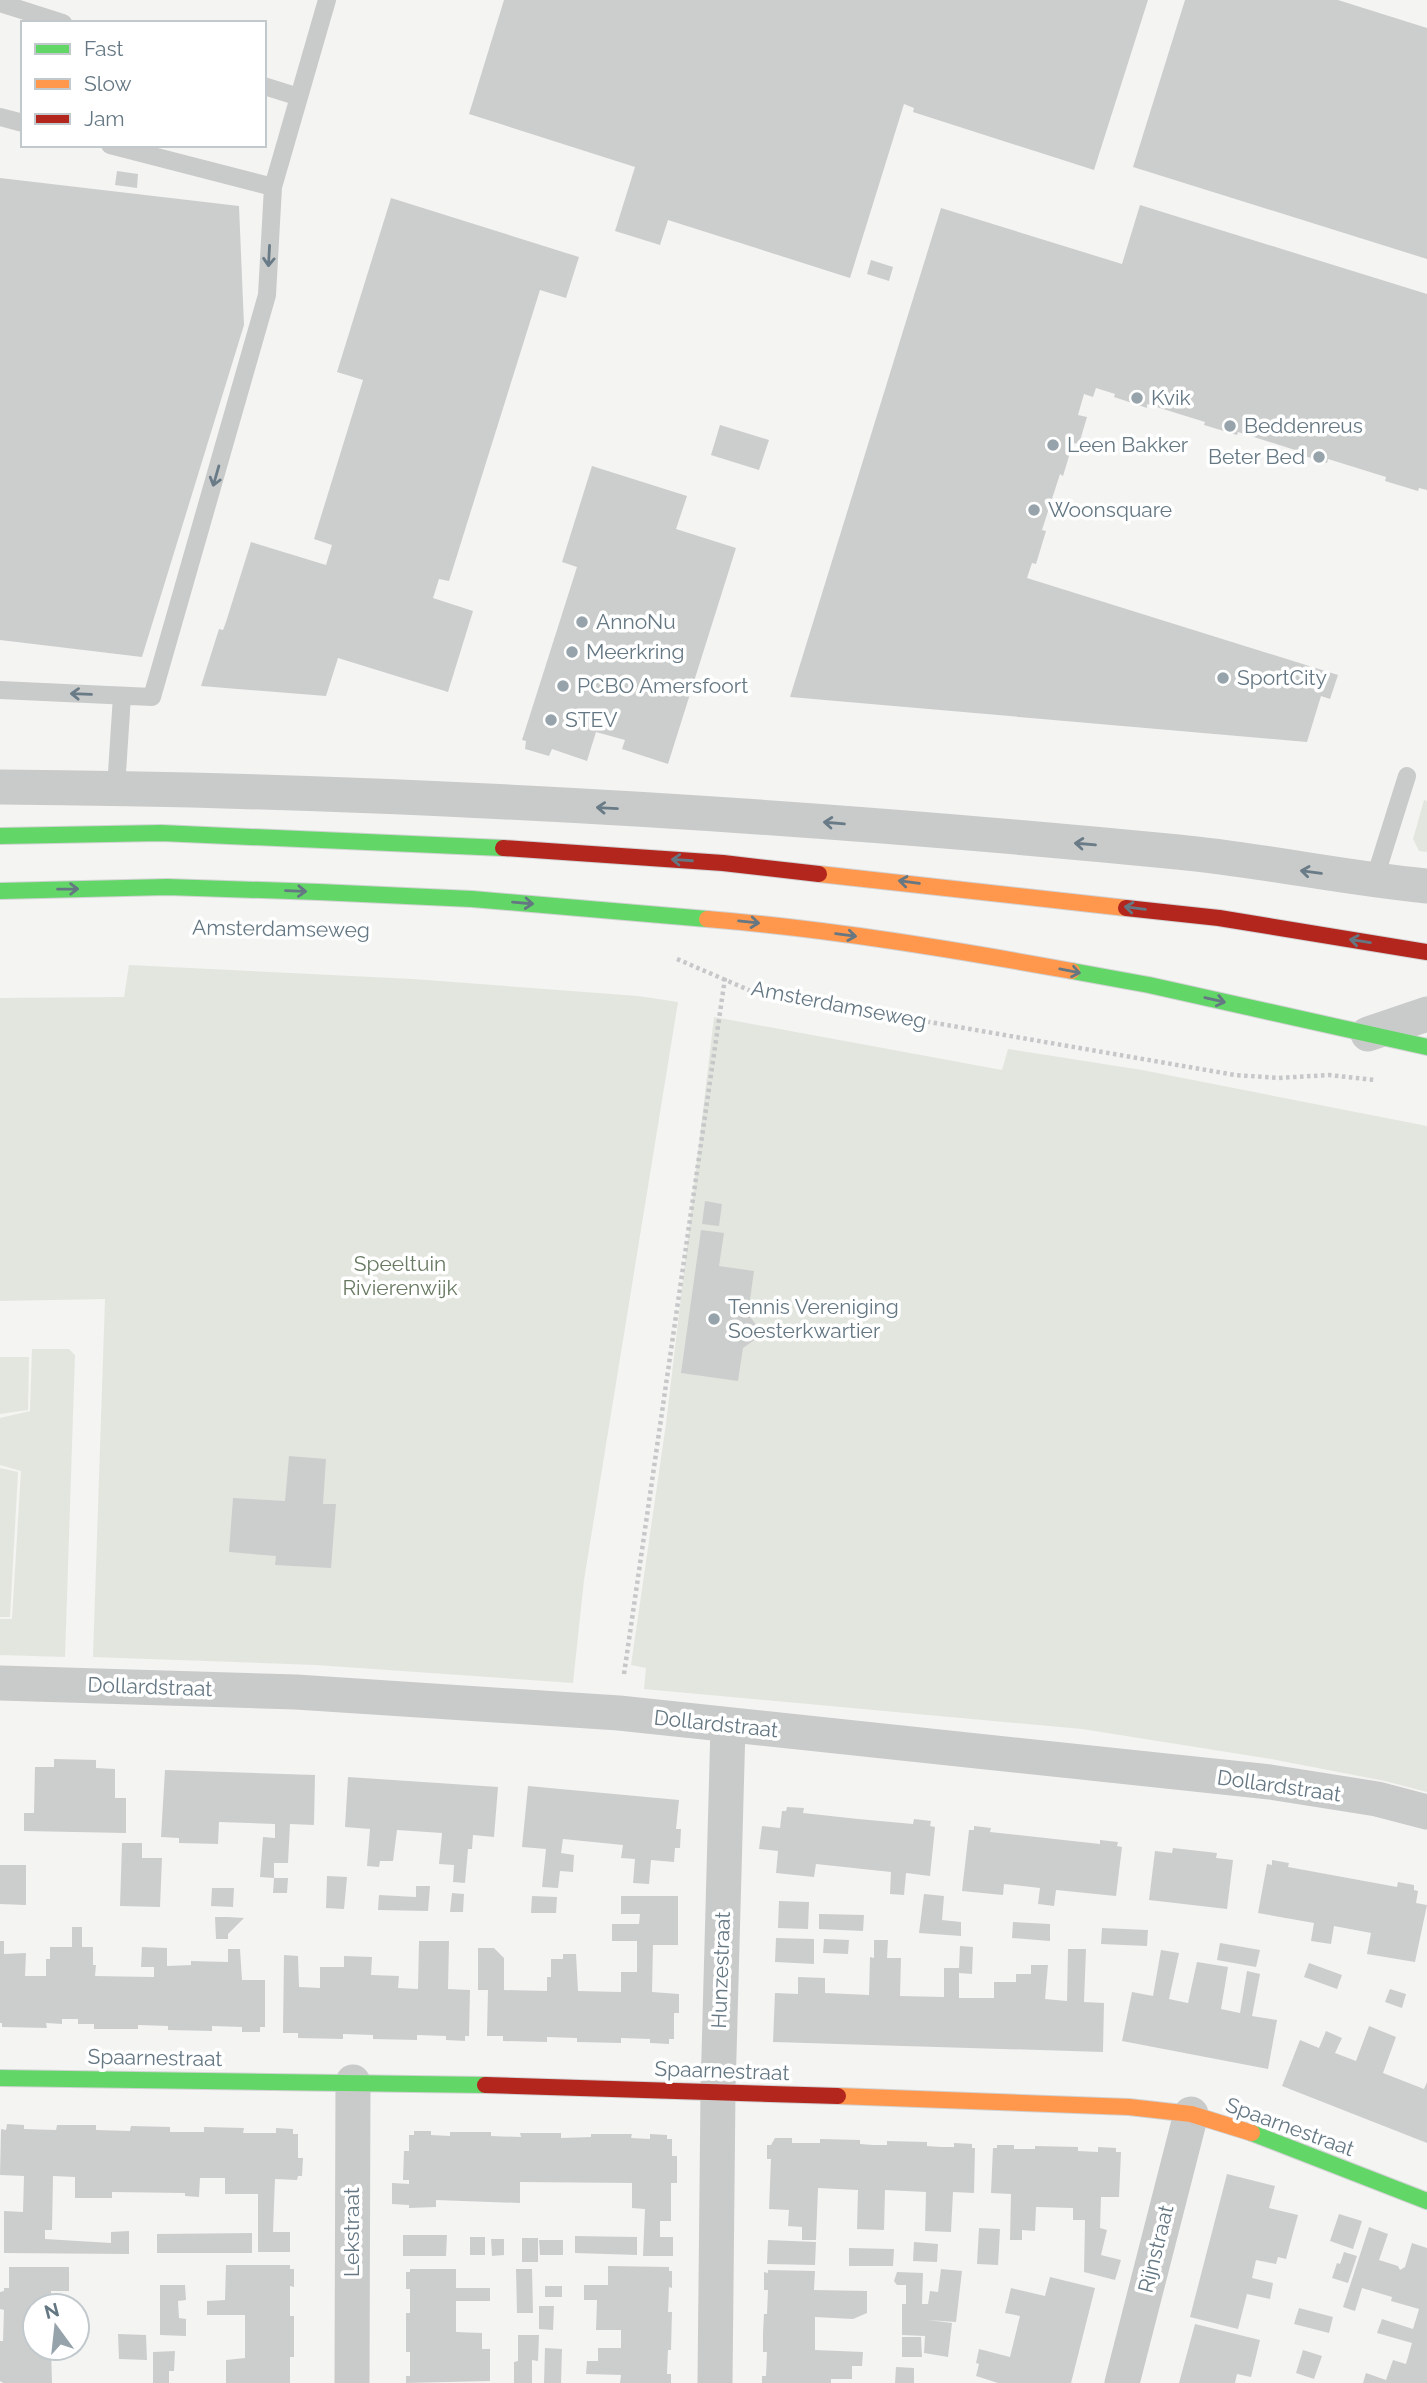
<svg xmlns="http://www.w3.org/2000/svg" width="1427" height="2383" viewBox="0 0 1427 2383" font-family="Raleway,sans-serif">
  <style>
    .green { fill: #e3e6df }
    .building { fill: #cccece }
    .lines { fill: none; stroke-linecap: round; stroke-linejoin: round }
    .fast-casing { stroke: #d1d2d3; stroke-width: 18 }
    .slow-casing { stroke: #d1d2d3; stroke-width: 18 }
    .jam-casing { stroke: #d1d2d3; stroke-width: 18 }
    .path { stroke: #c6c7c8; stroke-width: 4.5; stroke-dasharray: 3.5 3.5; stroke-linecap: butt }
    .lane { stroke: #c9caca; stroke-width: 18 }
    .street { stroke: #c9caca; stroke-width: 35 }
    .fast { stroke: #63d668; stroke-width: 16 }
    .slow { stroke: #ff974d; stroke-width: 16 }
    .jam { stroke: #b3261e; stroke-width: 16 }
    .oneway { stroke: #697b87 }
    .oneway2 { stroke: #647783 }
    .poi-dot { fill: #96a3aa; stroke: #fff; stroke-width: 2.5 }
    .labels { text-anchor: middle; stroke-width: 7; stroke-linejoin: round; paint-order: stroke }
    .poi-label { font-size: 21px; fill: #647783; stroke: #fff; text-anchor: start }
    .street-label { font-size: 21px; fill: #647783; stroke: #fff }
    .park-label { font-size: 21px; fill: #697a63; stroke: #fff }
  </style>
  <rect width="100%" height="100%" fill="#f4f4f2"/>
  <path class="green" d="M1424,800L1427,801V852L1419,851L1413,839Z
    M129,965L413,979L638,996L678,1002L584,1580L573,1683L316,1665L93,1657L105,1299L0,1301V998L124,997Z
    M714,1017L1002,1070L1008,1049L1142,1070L1427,1126V1792L1385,1781L1271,1759L1082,1729L644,1689L646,1668L631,1665L666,1424Z
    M32,1349H69L75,1355L65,1657L0,1655V1619H12L21,1471L0,1465V1418L30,1411Z
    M0,1357H29L28,1410L0,1414Z
    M0,1468L18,1472L10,1617H0Z"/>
  <path class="building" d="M504,0H1148L1094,170L913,112L914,108L904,104L850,278L668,220L660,245L615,231L635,167L469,114Z
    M1185,0H1338L1427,28V259L1133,167Z
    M117,171L138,174L137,188L115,185Z
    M0,178L239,206L244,325L142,657L0,640Z
    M391,198L579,257L566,298L540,290L449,581L439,579L433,598L473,611L448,692L338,658L326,696L201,686L219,629L223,630L226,622L251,542L326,565L332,545L314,539L363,380L337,372Z
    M1140,205L1427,294V490L1419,488L1418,491L1385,481L1386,477L1328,459L1327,463L1295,453V450L1238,432L1237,435L1204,425L1205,422L1147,404V408L1114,397L1115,394L1096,388L1093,397L1084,394L1078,415L1087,417L1079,444L1073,443L1063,476L1060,474L1042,530L1046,531L1036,564L1032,563L1027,578L1338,675L1330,699L1321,696L1307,742L790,697L941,208L1122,264Z
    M871,260L893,267L889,281L867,274Z
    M720,425L769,440L759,470L711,455Z
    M592,466L687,496L676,529L736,548L668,764L622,749L625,740L596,732L587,761L552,749L549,756L525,749L526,741L522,740L577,567L562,562Z
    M705,1201L722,1204L719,1226L702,1224Z
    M701,1230L724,1233L719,1266L754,1271L748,1314L763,1334L743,1348L738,1381L681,1373Z
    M289,1456L326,1459L323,1504H336L331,1568L275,1565L276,1556L229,1552L233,1498L285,1501Z
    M54,1759L96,1760V1768L115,1769V1798H126V1833L24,1831V1813H34L35,1767H54Z
    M165,1770L315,1775L314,1825L290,1824L288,1863H274V1878L260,1877L263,1837L275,1838V1824L219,1822L218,1844L179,1843V1838L161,1837Z
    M348,1777L498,1787L494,1837L473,1835L472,1849H468L465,1883L453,1882L454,1865L439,1864L442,1833L397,1830L393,1861H380L379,1867L367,1866L370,1829L345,1827Z
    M528,1786L679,1800L676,1829H681L680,1848H675L674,1862L651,1860L649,1884L633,1883L635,1859L621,1858L623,1845L563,1839L561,1853L574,1855L573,1872L560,1871L558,1888L542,1887L546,1849L522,1847Z
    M787,1807L804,1808L803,1813L858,1819L913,1824L914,1819L931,1821L930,1826L935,1827L930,1876L906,1873L904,1895L890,1894L891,1872L816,1864L814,1877L776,1873L778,1851L759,1849L762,1826L780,1828L782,1811H786Z
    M974,1826L991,1828L990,1832L1100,1844V1840L1118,1842L1117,1846L1122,1847L1116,1896L1056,1890L1054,1906L1038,1904L1040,1888L1004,1884L1003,1895L962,1891L969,1830H974Z
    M122,1843H142V1858H162L160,1907L120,1906Z
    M1173,1848L1217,1853L1216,1858L1233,1860L1227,1909L1149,1900L1155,1851L1172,1853Z
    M1272,1860L1289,1863L1288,1867L1397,1887L1398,1882L1414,1885V1890L1418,1891L1416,1903L1427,1905L1415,1962L1367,1954L1371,1933L1334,1926L1331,1944L1311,1941L1314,1923L1258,1913L1267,1864L1272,1865Z
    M0,1865H26V1905L0,1904Z
    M327,1876L347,1877L344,1909L326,1908Z
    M274,1878H288L287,1893H273Z
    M416,1886H430L428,1911L378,1910L379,1895L416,1897Z
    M212,1888H234L233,1907L211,1906Z
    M452,1893L464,1894L463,1912H450Z
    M924,1894L944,1896L942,1920L961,1922V1936L919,1933Z
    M532,1896L557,1897L556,1913H531Z
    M621,1896H678V1945H653L652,1992L679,1994V2013H674V2039H669V2044L650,2043V2039L621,2038V2043L577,2042V2038L547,2037V2042L503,2041V2036H487L488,1990H478V1948H494L504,1958V1990L547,1991V1977H551V1959H563V1954H576L578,1991L621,1992V1972H637V1941H612V1924H639L640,1914H621Z
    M779,1901L809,1902L808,1929L778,1928Z
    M819,1914L864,1915L863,1931L819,1929Z
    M215,1917H228L244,1918L228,1934V1939H216Z
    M1013,1922L1050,1924V1941L1012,1938Z
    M72,1927H82V1947H93V1965H96L95,1976L154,1977V1967H141L142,1947L167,1948V1966L191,1965V1961L228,1962V1949H240L242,1980H265V2027H260V2032H242V2027L212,2026V2031L168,2030V2026L138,2025V2029H94V2024H78V2019H62V2024L46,2023L47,2028L2,2027V2023H0V1941H4V1954L26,1953L25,1976H46V1959H50V1947H72Z
    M1102,1928L1148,1930L1147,1946L1101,1944Z
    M776,1938L814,1939V1964L775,1962Z
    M824,1939L849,1940L848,1954L823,1953Z
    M874,1940H888L887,1958H901L900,1996L944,1997V1968H959L960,1946L973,1947L972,1974L959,1973V1998H994V1982H1016V1974H1031V1965H1048L1045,1999L1067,2001L1068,1949H1086L1084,2002L1104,2003L1103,2052L773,2042L775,1993L798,1994V1977L825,1978V1993L869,1995L870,1957L874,1958Z
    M419,1941H449L448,1989L470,1990L469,2036H465V2041L446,2040V2036L417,2035V2040L373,2039V2035L343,2034V2039L298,2038V2033H283L284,1955L298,1956L299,1987L320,1988V1967H344V1956L372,1957L371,1975L399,1976L398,1988L418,1989Z
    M1220,1943L1260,1950L1256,1967L1217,1960Z
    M1161,1950L1179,1953L1169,1999L1188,2003L1197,1962L1228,1967L1221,2009L1240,2013L1247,1971L1260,1974L1252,2016L1277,2020L1268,2069L1122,2041L1132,1992L1153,1996Z
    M1309,1963L1342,1975L1337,1989L1304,1977Z
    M1390,1989L1406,1994L1402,2008L1385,2002Z
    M1369,2026L1396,2037L1383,2073L1424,2089L1427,2082V2143L1282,2086L1300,2040L1319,2048L1326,2031L1342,2038L1335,2053L1356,2061Z
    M7,2124L24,2125V2129L56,2130L57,2125H96V2130L130,2131L131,2126L170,2127V2132H204V2127L244,2128L243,2133H276V2128L293,2129V2134H298V2158H303L302,2176H298L297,2180L275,2179L273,2232H290V2252H258V2194H225V2178H200L199,2197L185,2196V2193L112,2192V2198H75V2177L53,2176L52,2230H45V2239L111,2243V2232L129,2231V2254L4,2253V2211L23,2212L24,2176L0,2175L1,2129L6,2130Z
    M414,2131H431V2135L450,2136V2132H491V2136L521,2137L520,2133H561V2138L591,2137V2134H632L631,2138L650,2139V2134L667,2135V2139H672V2156H677V2183H671V2221H660V2237H673V2256H643L645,2209L632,2208V2183L520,2182V2203L436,2200V2207L409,2208V2205L392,2204V2183L409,2184V2180H403L404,2151H409V2135H414Z
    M775,2138H792V2143H820V2139L860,2140V2144L873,2145H887V2141L927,2142V2146L941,2147H954V2143L972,2144V2148H975L974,2193L953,2192L951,2232L925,2231L926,2192L885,2190L884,2230L857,2229L858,2190L818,2188L816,2240H802V2227L788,2226L789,2210L769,2209L771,2159H767V2145H771Z
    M997,2145H1014V2149H1035V2146L1078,2147V2151L1098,2152V2147L1116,2148V2152H1121L1119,2197H1101L1100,2228L1107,2230L1101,2255L1121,2260L1115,2280L1084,2272L1085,2220H1073V2208L1036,2207L1035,2231L1022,2230V2240H1010L1011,2194L991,2193L993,2148H997Z
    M1227,2174L1275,2186L1269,2208L1298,2215L1286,2259L1278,2257L1276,2264L1256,2260L1252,2278L1273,2283L1270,2299L1247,2294L1238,2329L1190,2317Z
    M1339,2214L1362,2221L1353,2249L1330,2241Z
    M1369,2227L1388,2234L1379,2260L1398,2266L1400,2270L1405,2267L1412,2243L1427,2248V2383H1363L1366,2373L1386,2380L1393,2360L1406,2364L1412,2343L1377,2333L1382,2319L1413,2329L1419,2309L1391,2301L1392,2297L1362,2288L1355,2311L1343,2307Z
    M979,2228L1000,2229L998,2265L977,2264Z
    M252,2233V2253H157V2234Z
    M403,2235H447L446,2256H403Z
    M575,2236L637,2237V2255L575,2253Z
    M470,2237H485V2255H470Z
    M522,2238H538V2262H522Z
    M491,2239H504V2255L492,2256Z
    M539,2240H563V2255H540Z
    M768,2240L816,2242L815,2265L767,2264Z
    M914,2242L938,2244L937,2262L913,2261Z
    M849,2248L894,2249L893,2266H849Z
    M1344,2252L1357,2256L1348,2283L1332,2278L1337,2263L1340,2264Z
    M226,2265H290V2269H294V2287L290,2286V2316H294V2357H290V2383H226V2360L245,2358V2315H207V2301L225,2300Z
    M608,2266L669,2267V2271H672V2288L669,2287L668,2312H672L671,2350H668L667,2374H671V2383H620L621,2375L586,2374L587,2361H598V2348H621V2330H596L597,2300H584V2285H608Z
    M9,2267H69V2291H51V2306H35V2348H51L52,2383H3L0,2381V2341H3L4,2310L0,2309V2292L4,2291V2288H9Z
    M410,2269H456V2288H490V2301H456V2332L482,2333V2349H490V2381L406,2383V2376H410V2352H406V2313H410V2289H406V2272H410Z
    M516,2269H532L533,2313H517Z
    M941,2269L962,2271L956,2322L928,2320L952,2323L948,2357L924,2353L925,2336L902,2335V2304H906V2285H897L894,2281L897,2272L923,2273L922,2304H928L930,2291L938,2292Z
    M768,2270L815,2271L814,2290L867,2291V2313L853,2319L815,2317V2350L863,2352L862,2366H852V2379H831V2383H762V2376H766L767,2352H763V2333L764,2314H767L768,2290H764V2272L768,2273Z
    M1050,2277L1095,2288L1071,2383H998L976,2376L979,2364L976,2363L979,2349L1010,2357L1020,2316L1005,2313L1011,2288L1045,2296Z
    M160,2285H185L186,2300L178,2301L179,2318L186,2319V2336L160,2335Z
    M545,2286H562V2297H545Z
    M539,2306H554L553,2330L539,2329Z
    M1299,2308L1333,2317L1329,2333L1294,2324Z
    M77,2309H84V2342H77Z
    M1195,2324L1260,2340L1251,2377L1237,2374L1235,2383H1179Z
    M118,2334L146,2335L147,2360L119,2359Z
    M518,2335H539L538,2361L532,2360V2383H514V2362L518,2361Z
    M902,2337H921L922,2357H902Z
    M545,2348L562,2349L561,2383H544Z
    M1303,2350L1322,2356L1314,2379L1296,2373Z
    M175,2351L174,2371H169V2383H153V2352Z
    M896,2367L914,2368V2383H895Z"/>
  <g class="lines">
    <defs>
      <path id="fast" d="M0,836L161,833L503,848
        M0,891L167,887L319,892L472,899L707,919
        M1072,971L1149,985L1427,1047
        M0,2078L485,2085
        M1252,2133L1427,2201"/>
      <path id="slow" d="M819,874L1126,908
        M707,919C829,929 951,949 1072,971
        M838,2096L1129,2107L1191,2114L1252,2133"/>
      <path id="jam" d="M503,848L723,863L819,874
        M1126,908L1219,918L1427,952
        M485,2085L838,2096"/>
    </defs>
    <use href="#fast" class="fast-casing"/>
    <use href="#slow" class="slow-casing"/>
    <use href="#jam" class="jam-casing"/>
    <path class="path" d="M677,959L751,991L1235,1075L1278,1078L1329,1075L1375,1080
      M624,1674L725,978"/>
    <path class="lane" d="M0,3L63,23
      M264,86L299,97
      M0,117L23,123
      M110,145L273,187
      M0,690L152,697L267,295L273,187L327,0
      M116,788L122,696
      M1374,881L1407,776"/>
    <path class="street" d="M0,787C393,790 787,814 1178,852C1261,860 1344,878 1427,886
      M1368,1034L1427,1014
      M0,1683L296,1692L619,1713L1270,1782L1377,1799L1427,1812
      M352,2383L353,2082
      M715,2383L718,2091L728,1726
      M1122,2383L1191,2114"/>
    <use href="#fast" class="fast"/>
    <use href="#slow" class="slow"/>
    <use href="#jam" class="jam"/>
  </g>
  <defs><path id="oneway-shaft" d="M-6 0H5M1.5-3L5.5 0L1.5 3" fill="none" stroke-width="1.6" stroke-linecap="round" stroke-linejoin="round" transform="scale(1.75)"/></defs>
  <g class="oneway">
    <use href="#oneway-shaft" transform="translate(269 256) rotate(93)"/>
    <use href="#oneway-shaft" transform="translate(216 476) rotate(106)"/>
    <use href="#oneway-shaft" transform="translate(81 694) rotate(-178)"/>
    <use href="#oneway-shaft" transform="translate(607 808) rotate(-177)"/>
    <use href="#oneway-shaft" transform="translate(834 823) rotate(-175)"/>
    <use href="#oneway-shaft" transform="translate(1085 844) rotate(-175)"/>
    <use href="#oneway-shaft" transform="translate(1311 872) rotate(-172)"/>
  </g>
  <g class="oneway2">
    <use href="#oneway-shaft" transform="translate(682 860) rotate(-176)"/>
    <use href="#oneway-shaft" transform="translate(909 882) rotate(-173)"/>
    <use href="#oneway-shaft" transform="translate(68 889) rotate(-1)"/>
    <use href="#oneway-shaft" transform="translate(296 891) rotate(2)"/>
    <use href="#oneway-shaft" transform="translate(523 903) rotate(5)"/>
    <use href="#oneway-shaft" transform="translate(1135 908) rotate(-173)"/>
    <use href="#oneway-shaft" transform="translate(749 922) rotate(6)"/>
    <use href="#oneway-shaft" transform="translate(846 935) rotate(8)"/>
    <use href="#oneway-shaft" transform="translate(1360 941) rotate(-171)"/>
    <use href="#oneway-shaft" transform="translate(1070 971) rotate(11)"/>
    <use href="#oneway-shaft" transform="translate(1215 1000) rotate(13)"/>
  </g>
  <g class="poi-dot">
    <circle cx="1137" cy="398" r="7"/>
    <circle cx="1230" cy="426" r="7"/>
    <circle cx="1053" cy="445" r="7"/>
    <circle cx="1319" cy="457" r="7"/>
    <circle cx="1034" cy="510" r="7"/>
    <circle cx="582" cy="622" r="7"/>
    <circle cx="572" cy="652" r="7"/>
    <circle cx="1223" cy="678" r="7"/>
    <circle cx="563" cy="686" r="7"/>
    <circle cx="551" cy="720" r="7"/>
    <circle cx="714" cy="1319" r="7"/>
  </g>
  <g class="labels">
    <g class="poi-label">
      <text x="1151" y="405">Kvik</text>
      <text x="1244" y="433">Beddenreus</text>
      <text x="1067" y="452">Leen Bakker</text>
      <text x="1305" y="464" text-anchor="end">Beter Bed</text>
      <text x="1048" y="517">Woonsquare</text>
      <text x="596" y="629">AnnoNu</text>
      <text x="586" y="659">Meerkring</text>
      <text x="1237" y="685">SportCity</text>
      <text x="577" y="693">PCBO Amersfoort</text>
      <text x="565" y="727">STEV</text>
      <text x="728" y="1314">Tennis Vereniging<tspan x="728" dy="24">Soesterkwartier</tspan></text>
    </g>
    <g class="street-label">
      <text transform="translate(281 929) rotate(1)" y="7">Amsterdamseweg</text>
      <text transform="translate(839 1005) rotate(11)" y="7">Amsterdamseweg</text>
      <text transform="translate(150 1687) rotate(2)" y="7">Dollardstraat</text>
      <text transform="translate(716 1724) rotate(6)" y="7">Dollardstraat</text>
      <text transform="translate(1279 1786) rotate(8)" y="7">Dollardstraat</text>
      <text transform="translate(721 1970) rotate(-88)" y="7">Hunzestraat</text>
      <text transform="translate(155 2058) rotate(1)" y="7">Spaarnestraat</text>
      <text transform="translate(722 2071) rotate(2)" y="7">Spaarnestraat</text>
      <text transform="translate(1290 2127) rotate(20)" y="7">Spaarnestraat</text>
      <text transform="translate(352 2232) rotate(-90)" y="7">Lekstraat</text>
      <text transform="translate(1156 2249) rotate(-76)" y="7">Rijnstraat</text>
    </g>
    <g class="park-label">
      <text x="400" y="1271">Speeltuin<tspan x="400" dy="24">Rivierenwijk</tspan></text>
    </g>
  </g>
  <rect x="21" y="21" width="245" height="126" fill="#ffffff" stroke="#c1c9cd" stroke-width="2"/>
  <rect x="35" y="44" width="35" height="10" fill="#63d668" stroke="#c1c9cd" stroke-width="2"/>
  <text x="84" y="56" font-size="21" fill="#647783">Fast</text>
  <rect x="35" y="79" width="35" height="10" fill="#ff974d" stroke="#c1c9cd" stroke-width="2"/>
  <text x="84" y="91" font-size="21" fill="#647783">Slow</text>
  <rect x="35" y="114" width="35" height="10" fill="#b3261e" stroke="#c1c9cd" stroke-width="2"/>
  <text x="84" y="126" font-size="21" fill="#647783">Jam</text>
  <g transform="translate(56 2327) rotate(345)"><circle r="33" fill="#ffffff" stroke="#c1c9cd" stroke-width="2"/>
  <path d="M0-5L12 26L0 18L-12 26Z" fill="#96a3aa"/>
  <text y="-10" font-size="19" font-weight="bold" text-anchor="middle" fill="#647783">N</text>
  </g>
</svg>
